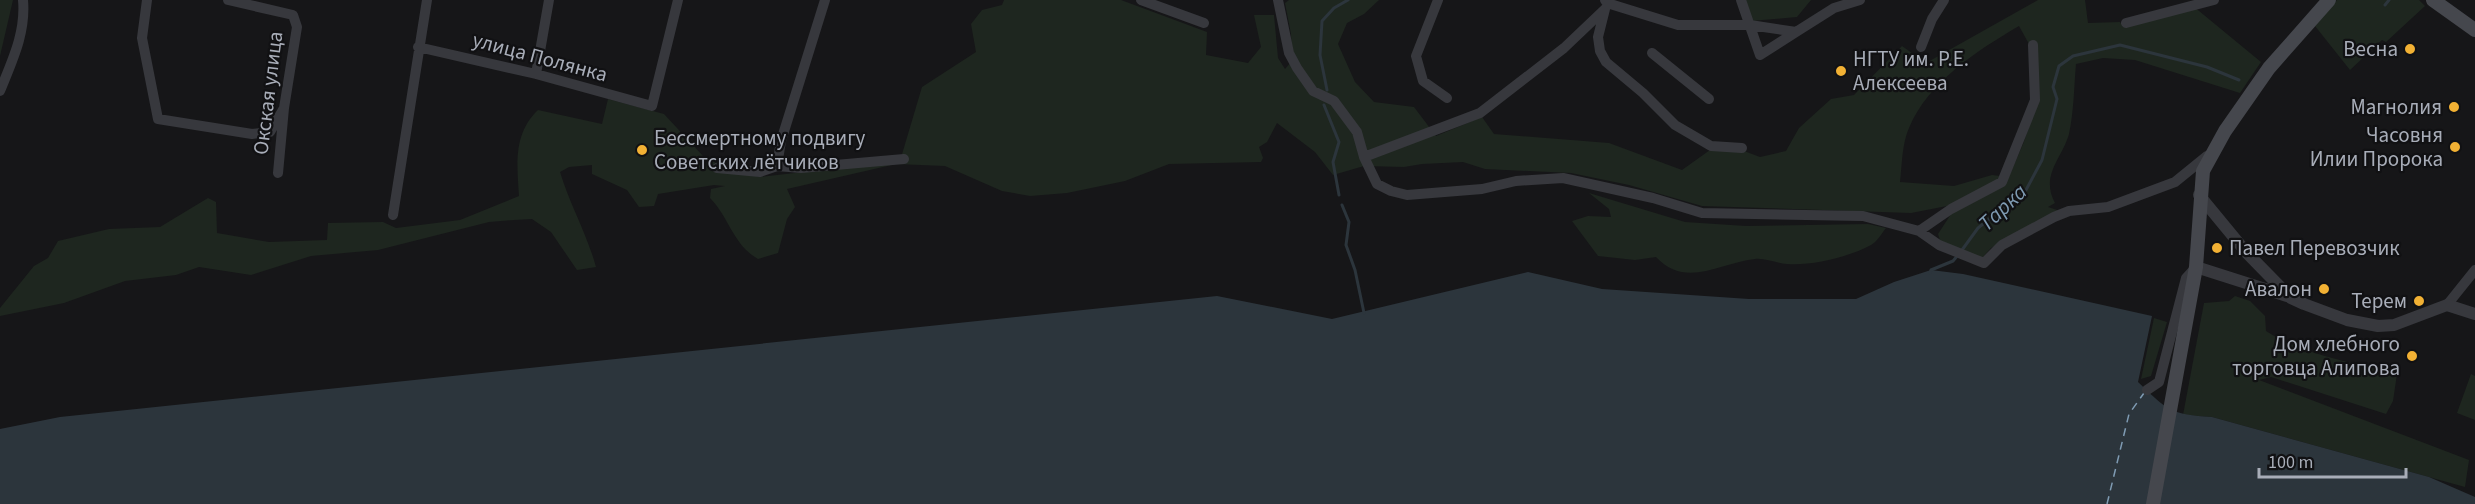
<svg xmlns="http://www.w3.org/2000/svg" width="2475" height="504" viewBox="0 0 2475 504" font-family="'Source Sans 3',sans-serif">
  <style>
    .green { fill: #1e261f }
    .water { fill: #2c353c }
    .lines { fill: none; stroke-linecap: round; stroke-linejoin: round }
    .stream { stroke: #2c353c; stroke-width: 3 }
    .ferry { stroke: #7f9bb3; stroke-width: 1.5; stroke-dasharray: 8 6; stroke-linecap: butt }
    .minor { stroke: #37383d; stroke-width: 10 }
    .tertiary { stroke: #37383d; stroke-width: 12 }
    .secondary { stroke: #45474d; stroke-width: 14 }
    .poi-dot { fill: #f2b134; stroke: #111113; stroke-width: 2 }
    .labels { text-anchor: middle; stroke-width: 4.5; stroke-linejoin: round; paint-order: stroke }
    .poi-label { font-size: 21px; fill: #a8adb8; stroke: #111113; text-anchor: end }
    .street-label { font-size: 21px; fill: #a8adb8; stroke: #111113 }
    .water-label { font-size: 22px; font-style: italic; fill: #7f9bb3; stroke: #111113 }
  </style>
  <rect width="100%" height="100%" fill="#161618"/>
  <path class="green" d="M0,0H13L0,56Z
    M1004,0H1121L1207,32L1206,55L1248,63L1261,47L1254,15H1274L1278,58L1285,69L1292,61L1291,34L1285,3L1289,0H1379L1364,14L1347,23L1338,44L1355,82L1374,102L1414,107L1436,136L1482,117L1494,134L1609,143L1682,170L1710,150L1744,151L1760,157L1786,151L1799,128L1831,99L1854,95L1902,46L1926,63L2038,0H2085L2088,23L2120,22L2123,27L2193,6L2261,62L2240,93L2135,60L2103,58L2076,64C2074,86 2074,111 2069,134C2062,159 2040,175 2055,203L2048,207L2060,211L1991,248L1982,258L1941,243L1938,234L1953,211L2007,181L2023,144L2039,99L2029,44L2019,26C1978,50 1928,82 1909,128C1902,143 1902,165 1900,182L1954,186L1992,175L2000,176L1996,183L1947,206L1911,213L1702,206L1629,185L1571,173L1485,169L1463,162L1422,164L1404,167L1364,166L1333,175L1315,152L1277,123L1267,142L1259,147L1263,158L1261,162L1169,164L1125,181L1067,193L1030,196L1002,191L945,166L896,164L787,189L795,207L787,219L778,253L758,259C733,245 729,217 710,198L711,189L725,186L714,185L658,194L654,206L639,207L627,190L592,174V165L569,167L560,172C570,205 587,234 596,267L577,270L551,232L532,219L514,220L489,222L378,250L311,256L251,275L199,267L176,275L125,281L64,303L0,316V308L34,266L48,258L58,241L109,229L160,227L208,198L216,202L217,233L269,242L327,240L328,223L383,222L396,228L460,220L519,196C517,164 513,134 538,110L602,124L608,99L664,114L703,156L759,177L900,161L922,87L976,52L971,24L982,10L1002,5Z
    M1743,0H1811L1797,17L1751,21Z
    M2337,0H2419L2425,6L2386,42L2382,40L2350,70L2315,26Z
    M1589,193L1685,222L1746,226L1868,224L1886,228C1882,233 1877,242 1871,245C1849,257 1811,266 1787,264C1776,263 1765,258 1755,259C1719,263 1686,289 1656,257L1635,260L1598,256L1572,221L1588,216L1611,217L1609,209Z
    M2235,296L2250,301L2265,316L2266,331C2304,356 2353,362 2397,374L2393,401L2386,414L2271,377L2259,380L2469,460L2465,487L2212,417L2183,415L2204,303L2229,301Z
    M2154,318L2167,322L2151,376L2141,379Z
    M2471,374L2475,376V420L2457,413Z"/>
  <path class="water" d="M1931,270L1963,274L2152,316L2138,382C2166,409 2171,415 2212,417L2429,477L2475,497V504H0V429L60,417L1217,296L1332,319L1528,272L1602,289L1749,299H1856L1894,282Z"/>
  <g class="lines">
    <path class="stream" d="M2385,5L2389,0
      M1327,90L1320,55L1322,21L1334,8L1348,0
      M1324,105L1339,142L1333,162L1339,195
      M1342,205L1349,222L1346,245L1355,270L1364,313
      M1962,250L1978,228L2026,190L2042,160L2057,99L2053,87L2059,66L2073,56L2120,45L2207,67L2239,80
      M1930,273L1931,270L1953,261L1958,255"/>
    <path class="ferry" d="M2107,504L2129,414L2144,393"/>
    <path class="minor" d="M147,0L142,38L158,119L252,134L270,132L284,108
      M228,0L293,15L297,27L284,108L278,173
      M1141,0L1204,23
      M1278,0L1289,53L1297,68L1313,91L1334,101L1357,132L1364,157L1377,184L1391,191L1407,195L1482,189L1516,181L1563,178L1653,198L1702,213L1863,216L1919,231L1939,245L1984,263L2002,245L2054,217L2069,211L2108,207L2175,182L2207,156
      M1438,0L1416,56L1423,81L1447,98
      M1605,0L1607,3L1678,25H1750L1796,32L1834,8L1860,0
      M1741,0L1760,55L1796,32
      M1605,9L1598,37L1600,51L1606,62L1643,93L1675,125L1711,146L1742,148
      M2126,23L2214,0
      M418,47L536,74L652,106L678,0
      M1921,47L1932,19L1944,0
      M1652,53L1709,99
      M536,74L549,0
      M0,91C12,61 26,33 23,0
      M1364,157L1480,113L1564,48L1605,9
      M777,166L781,141L825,0
      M717,168L760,172L777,166L801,168L904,159
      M393,215L427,0
      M1919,231L1951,209L2002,182L2035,100L2033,45
      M2447,305L2475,270
      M2147,390L2159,382L2186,278L2196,267"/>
    <path class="tertiary" d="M2199,195L2246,252L2291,298L2304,304L2347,320L2378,326L2394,325L2447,305L2475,314
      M2196,267L2287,296"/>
    <path class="secondary" d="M2433,0L2475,30
      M2153,504L2196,267L2203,171L2225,131L2269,68L2329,0"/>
  </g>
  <g class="poi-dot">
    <circle cx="2410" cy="49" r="6"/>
    <circle cx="1841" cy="71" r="6"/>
    <circle cx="2454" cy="107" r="6"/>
    <circle cx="2455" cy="147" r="6"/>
    <circle cx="642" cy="150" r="6"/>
    <circle cx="2217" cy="248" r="6"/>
    <circle cx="2324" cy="289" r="6"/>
    <circle cx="2419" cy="301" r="6"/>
    <circle cx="2412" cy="356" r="6"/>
  </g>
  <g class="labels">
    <g class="poi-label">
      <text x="2398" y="56">Весна</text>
      <text x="1853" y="66" text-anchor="start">НГТУ им. Р.Е.<tspan x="1853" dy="24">Алексеева</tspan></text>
      <text x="2442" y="114">Магнолия</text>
      <text x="2443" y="142">Часовня<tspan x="2443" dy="24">Илии Пророка</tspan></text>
      <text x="654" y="145" text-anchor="start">Бессмертному подвигу<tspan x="654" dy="24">Советских лётчиков</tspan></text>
      <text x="2229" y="255" text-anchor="start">Павел Перевозчик</text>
      <text x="2312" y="296">Авалон</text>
      <text x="2407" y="308">Терем</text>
      <text x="2400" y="351">Дом хлебного<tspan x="2400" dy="24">торговца Алипова</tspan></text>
    </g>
    <g class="street-label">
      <text transform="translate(540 57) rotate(15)" y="7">улица Полянка</text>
      <text transform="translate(268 93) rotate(-83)" y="7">Окская улица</text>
    </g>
    <g class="water-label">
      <text transform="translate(2002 207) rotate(-43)" y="8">Тарка</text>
    </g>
  </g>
  <path d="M2259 468v9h147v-9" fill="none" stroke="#a8adb8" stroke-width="3"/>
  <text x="2268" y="468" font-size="18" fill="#a8adb8" stroke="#111113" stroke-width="4.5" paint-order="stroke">100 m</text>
</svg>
